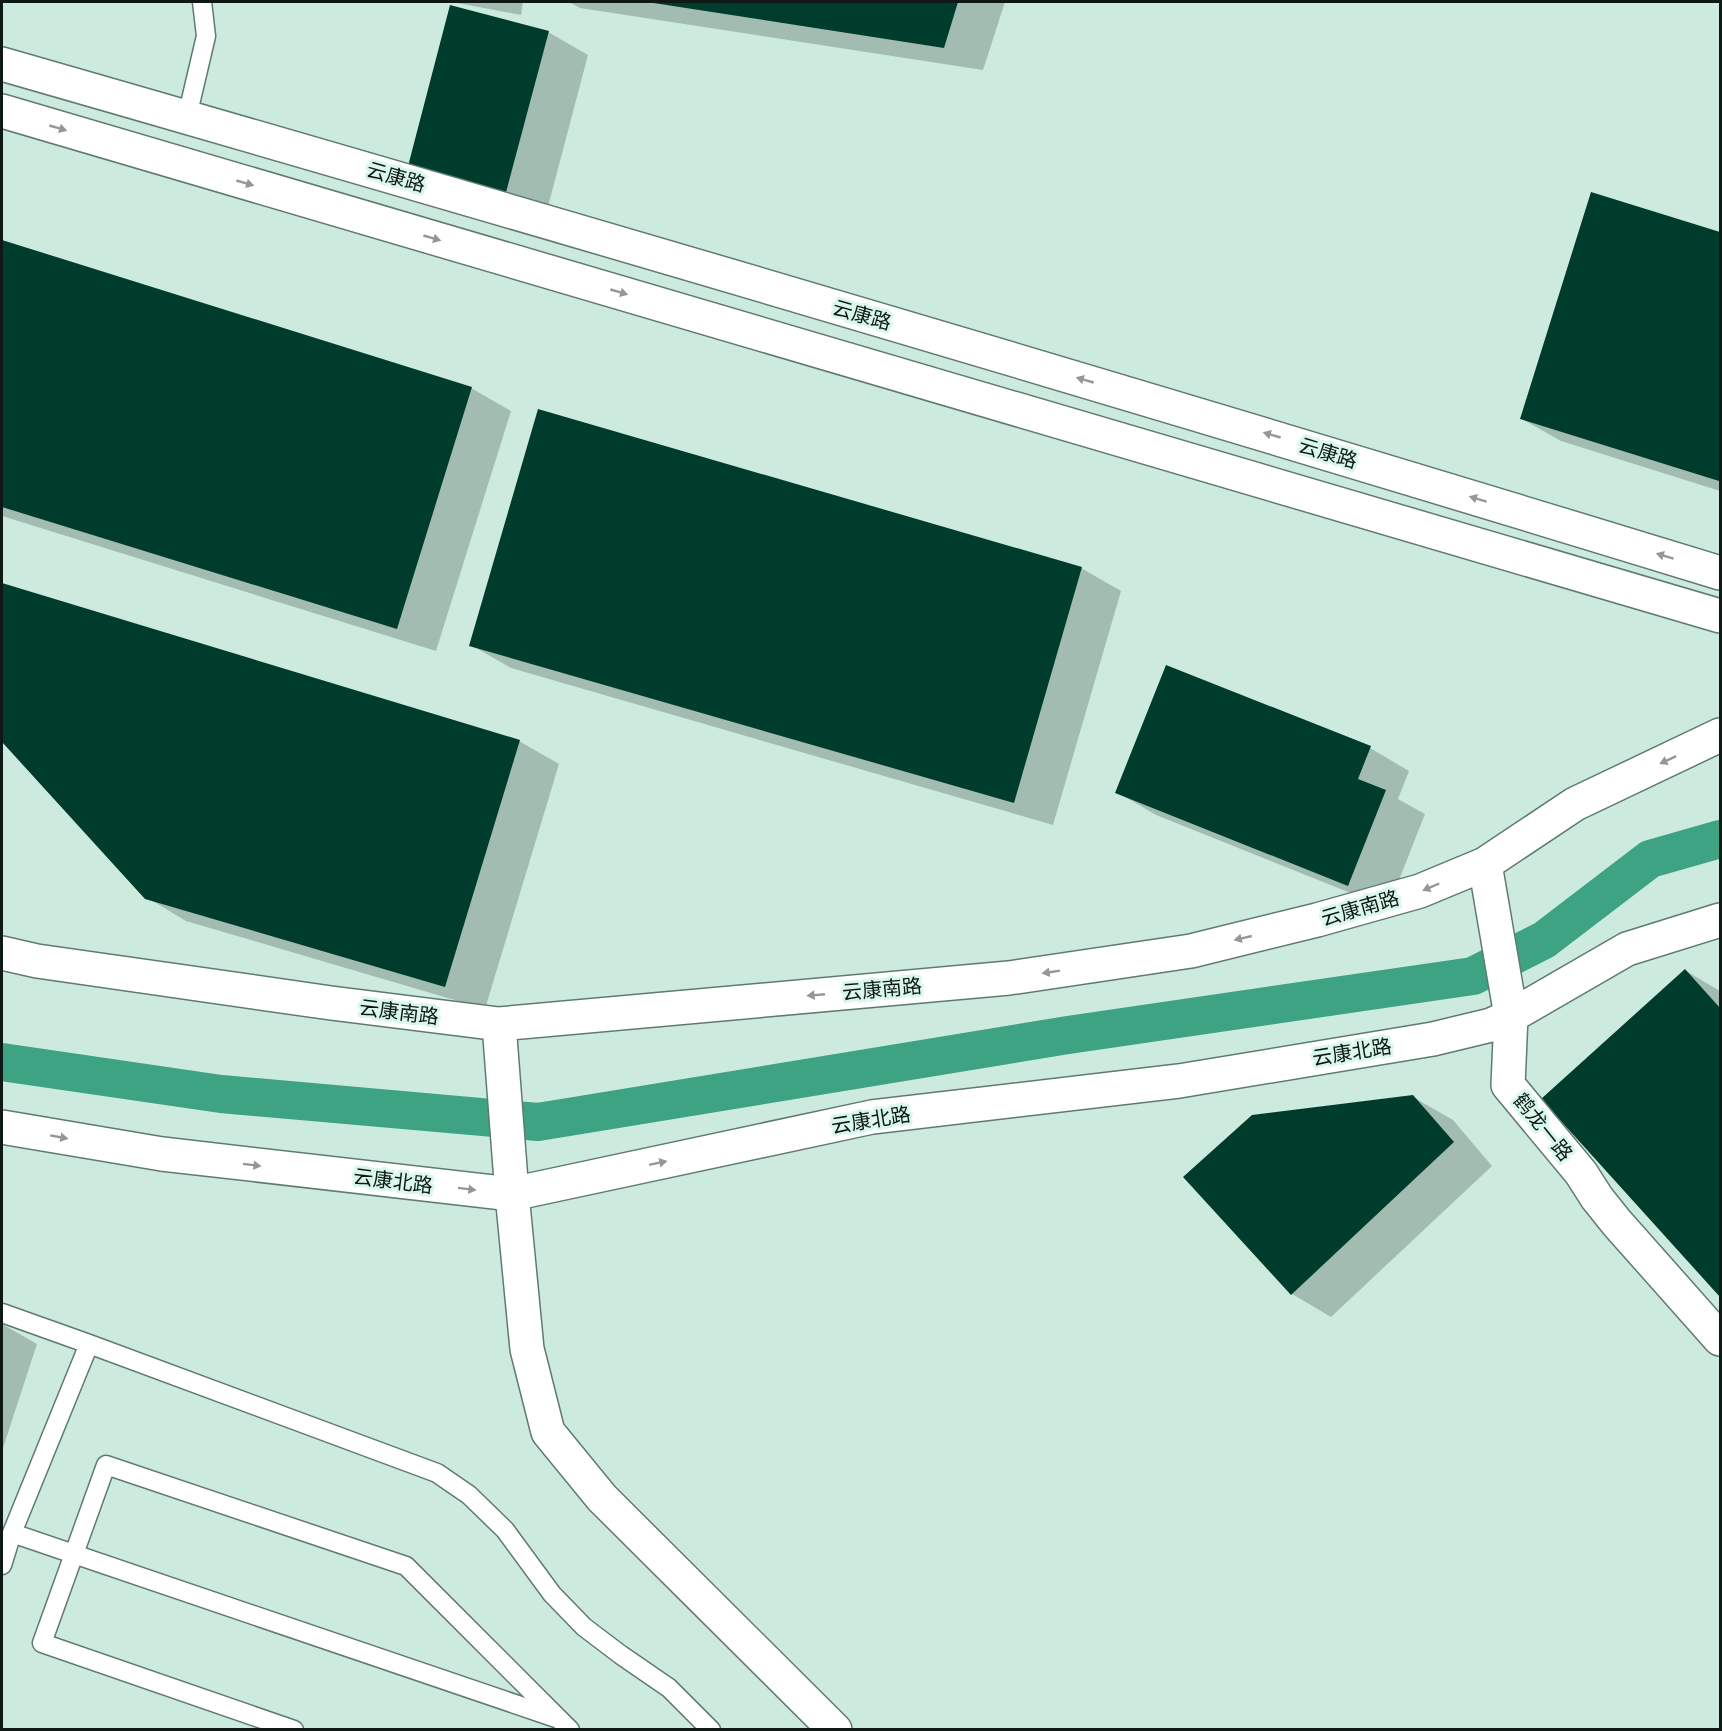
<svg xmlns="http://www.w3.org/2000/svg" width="1722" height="1731" viewBox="0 0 1722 1731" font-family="'Fira Sans','Noto Sans SC',sans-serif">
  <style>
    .shadow { fill: #0003 }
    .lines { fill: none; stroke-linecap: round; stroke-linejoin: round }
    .canal { stroke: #3da382; stroke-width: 38 }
    .building { fill: #003c2c }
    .service-casing { stroke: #5f7b70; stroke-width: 21 }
    .minor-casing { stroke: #5f7b70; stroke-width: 36 }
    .tertiary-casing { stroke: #5f7b70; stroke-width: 36 }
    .service { stroke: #fff; stroke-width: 18 }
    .minor { stroke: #fff; stroke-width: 33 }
    .tertiary { stroke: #fff; stroke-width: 33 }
    .oneway { fill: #939896 }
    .labels { text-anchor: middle; stroke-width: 6; stroke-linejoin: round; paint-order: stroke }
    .street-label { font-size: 20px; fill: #0e1915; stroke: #d9f8eb }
  </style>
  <rect width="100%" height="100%" fill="#ccebde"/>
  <path class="shadow" d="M452,2H523L521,15Z
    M569,2H1005L983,70L580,8Z
    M548,32L588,55L545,218L448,192Z
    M1592,194L1720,234V491L1561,441L1522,419Z
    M2,242L471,388L511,411L436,651L2,516Z
    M1081,568L1121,591L1053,825L511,668L471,645Z
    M2,584L519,741L559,764L485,1009L186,921L146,897L2,740Z
    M1370,748L1409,771L1398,799L1425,814L1388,908L1156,815L1117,792Z
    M1686,971L1720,991V1295L1543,1099Z
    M1413,1097L1453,1120L1492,1166L1331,1317L1292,1294Z
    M2,1324L37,1344L2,1451Z"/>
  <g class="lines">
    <path class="canal" d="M2,1062L221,1094L538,1122L1068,1035L1473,976L1544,940L1650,859L1720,839"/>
  </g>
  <path class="building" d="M647,2H958L944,48Z
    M450,5L549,31L505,196L407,170Z
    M1591,192L1720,232V476L1719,481L1520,419Z
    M2,240L472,387L397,629L2,507Z
    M538,409L1082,567L1014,803L469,646Z
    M2,583L520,740L445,987L145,899L2,742Z
    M1166,665L1371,746L1358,779L1386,790L1348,886L1115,793Z
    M1685,969L1720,1008V1297L1541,1099Z
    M1413,1095L1454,1142L1291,1295L1183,1177L1252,1115Z"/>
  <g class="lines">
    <defs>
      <path id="service" d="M187,117L206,36L202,2
        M2,1313L89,1344L437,1473L469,1495L505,1530L552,1594L584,1627L621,1655L669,1688L711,1730
        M12,1533L556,1718
        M2,1565L12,1533L89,1344
        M294,1730L42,1643L106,1465L406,1566L570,1730"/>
      <path id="minor" d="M1485,864L1511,1016L1508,1085L1581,1173L1597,1198L1617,1223L1720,1339
        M2,953L37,961L331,1003L499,1024L1009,978L1191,951L1317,920L1420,891L1485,864L1575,804L1720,735
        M499,1024L512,1194L527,1349L548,1432L602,1498L835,1730
        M2,1127L162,1154L512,1194L872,1117L1179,1081L1433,1039L1491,1025L1511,1016L1627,949L1720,920"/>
      <path id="tertiary" d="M2,64C576,229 1149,398 1720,573
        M2,111L1720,616"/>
    </defs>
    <use href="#service" class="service-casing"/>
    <use href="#minor" class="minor-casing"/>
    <use href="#tertiary" class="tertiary-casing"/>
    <use href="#service" class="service"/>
    <use href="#minor" class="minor"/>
    <use href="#tertiary" class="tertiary"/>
  </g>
  <defs><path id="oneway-solid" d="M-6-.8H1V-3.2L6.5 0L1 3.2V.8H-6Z" transform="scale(1.5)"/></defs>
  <g class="oneway">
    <use href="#oneway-solid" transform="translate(58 128) rotate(16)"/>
    <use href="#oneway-solid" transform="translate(245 183) rotate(16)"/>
    <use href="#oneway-solid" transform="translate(432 238) rotate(16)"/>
    <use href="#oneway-solid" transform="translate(619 292) rotate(16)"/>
    <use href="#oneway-solid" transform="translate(1085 380) rotate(-164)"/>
    <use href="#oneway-solid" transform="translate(1272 435) rotate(-164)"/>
    <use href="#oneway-solid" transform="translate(1478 499) rotate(-163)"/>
    <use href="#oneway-solid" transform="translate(1665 556) rotate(-163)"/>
    <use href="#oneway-solid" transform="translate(1668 760) rotate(155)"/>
    <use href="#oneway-solid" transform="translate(1431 887) rotate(157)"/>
    <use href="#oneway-solid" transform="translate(1243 938) rotate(167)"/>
    <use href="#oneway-solid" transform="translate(1051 972) rotate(171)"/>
    <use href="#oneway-solid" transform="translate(816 995) rotate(175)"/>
    <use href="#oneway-solid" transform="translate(59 1137) rotate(10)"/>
    <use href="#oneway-solid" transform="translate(658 1163) rotate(-12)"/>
    <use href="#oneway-solid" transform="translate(252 1165) rotate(7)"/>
    <use href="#oneway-solid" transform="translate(467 1189) rotate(7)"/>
  </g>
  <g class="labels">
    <g class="street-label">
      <text transform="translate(396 177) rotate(16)" y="7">云康路</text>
      <text transform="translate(862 315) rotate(16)" y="7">云康路</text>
      <text transform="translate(1328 453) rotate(17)" y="7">云康路</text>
      <text transform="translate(1360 908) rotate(-16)" y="7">云康南路</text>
      <text transform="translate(882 989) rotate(-5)" y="7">云康南路</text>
      <text transform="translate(399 1012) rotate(7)" y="7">云康南路</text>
      <text transform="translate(1352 1052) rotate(-9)" y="7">云康北路</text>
      <text transform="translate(871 1120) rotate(-9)" y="7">云康北路</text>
      <text transform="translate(1543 1127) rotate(51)" y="7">鹤龙一路</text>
      <text transform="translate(393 1181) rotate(7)" y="7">云康北路</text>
    </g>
  </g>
  <rect width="1722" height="1731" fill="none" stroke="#0e1915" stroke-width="6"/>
</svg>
